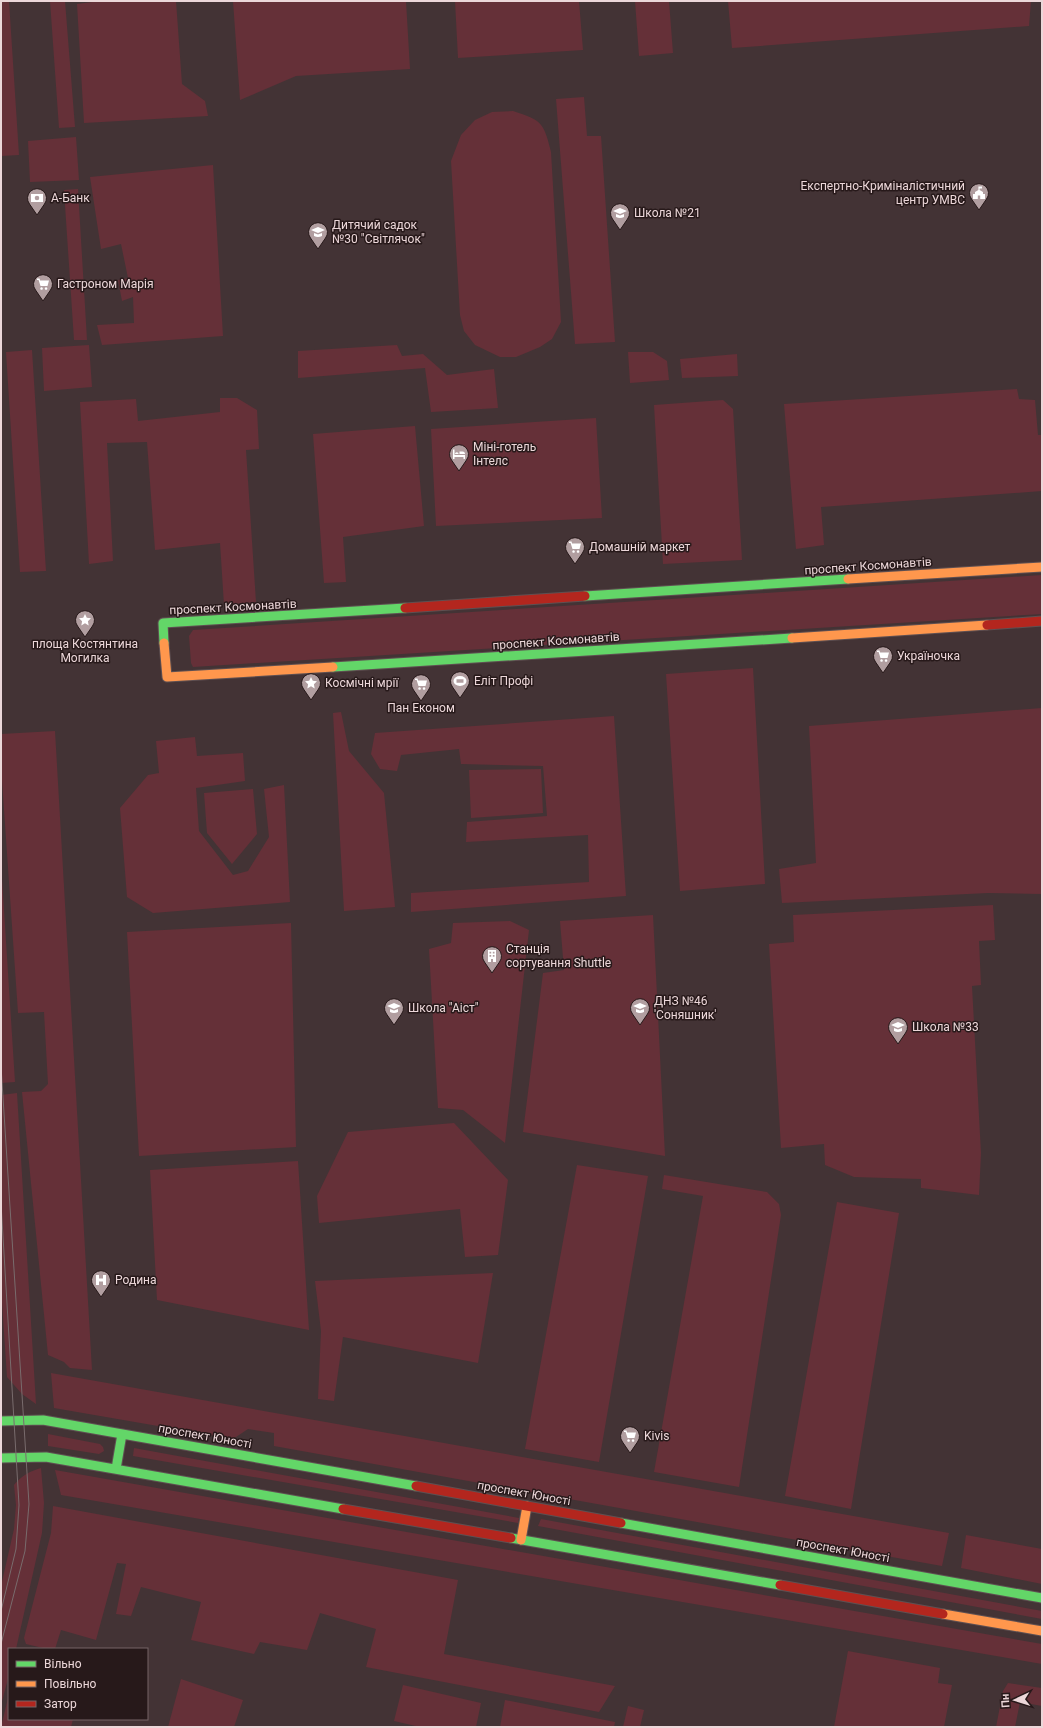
<svg xmlns="http://www.w3.org/2000/svg" width="1043" height="1728" viewBox="0 0 1043 1728" font-family="Roboto,sans-serif">
  <style>
    .green { fill: #653038 }
    .lines { fill: none; stroke-linecap: round; stroke-linejoin: round }
    .fast-casing { stroke: #5f5052; stroke-width: 11 }
    .slow-casing { stroke: #5f5052; stroke-width: 11 }
    .jam-casing { stroke: #5f5052; stroke-width: 11 }
    .fast { stroke: #63d668; stroke-width: 9 }
    .slow { stroke: #ff974d; stroke-width: 9 }
    .jam { stroke: #b3261e; stroke-width: 9 }
    .tram { stroke: #796c6d; stroke-width: 1 }
    .labels { text-anchor: middle; stroke-width: 3; stroke-linejoin: round; paint-order: stroke }
    .poi-label { font-size: 12px; fill: #ecd7d9; stroke: #27191a; text-anchor: start }
    .street-label { font-size: 12px; fill: #ecd7d9; stroke: #27191a }
  </style>
  <rect width="100%" height="100%" fill="#433335"/>
  <path class="green" d="M1,1H9L19,155L1,156Z
    M50,1H65L75,127L59,128Z
    M100,1H176L182,84L205,101L208,116L84,123L77,4Z
    M233,1H406L410,69L296,76L240,100Z
    M455,1H579L583,50L458,58Z
    M635,1H669L673,53L639,56Z
    M728,1H1031L1029,26L732,48Z
    M584,97L587,136H601L615,342L575,344L556,99Z
    M513,111C542,120 544,123 551,152L561,322L552,339L540,347L516,357H500L475,345L464,331L460,315L451,161L461,135L475,120L492,112Z
    M76,137L79,180L30,182L28,141Z
    M213,165L223,336L102,345L97,325L134,323L133,297L122,301L118,280L128,278L121,244L101,249L90,177Z
    M78,189L87,340H74L64,190Z
    M89,345L92,387L44,391L42,348Z
    M397,345L402,356L423,354L447,375L494,369L498,408L431,412L425,368L298,378V351Z
    M32,350L46,571L20,572L6,352Z
    M628,352H653L667,361L669,380L630,383Z
    M737,354L738,376L682,378L680,359Z
    M1017,389L1019,399L1035,400L1038,435H1042V491L821,507L824,545L796,549L784,404Z
    M220,398H237L257,410L259,449L246,450L256,602L224,605L220,543L155,550L147,442L107,443L113,561L89,564L80,402L136,399L138,421L220,412Z
    M723,400L733,409L742,560L663,564L654,405Z
    M596,418L602,518L436,526L431,429Z
    M415,426L424,526L343,537L346,582L324,583L313,434Z
    M1042,575V614L193,667L191,663L189,636L193,630Z
    M753,668L765,884L680,891L666,674Z
    M1042,708V894L988,893L782,903L779,869L816,863L809,726Z
    M341,712L349,751L384,793L395,907L344,911L333,713Z
    M614,716L626,896L411,912V893L589,882L588,835L466,842L467,822L547,816L543,766L461,764L459,749L401,755L397,771L380,769L371,754L375,733Z
    M55,731L92,1370L70,1368L64,1362L48,1355L22,1092L41,1091L48,1084L44,1012L18,1013L1,766V734Z
    M195,737L197,756L243,753L245,781L196,788L199,831L233,875L248,871L269,837L264,789L284,785L290,902L153,913L127,897L120,808L148,775L159,773L156,741Z
    M541,769L543,813L471,818L469,770Z
    M253,789L257,834L232,864L207,833L204,793Z
    M1,863L15,1082L1,1083Z
    M993,905L995,940L979,941L981,985L972,986L981,1153L979,1195L921,1188V1179L854,1177L825,1165L824,1144L781,1148L769,944L794,942L793,915Z
    M653,915L665,1156L523,1132L543,973L564,970L560,921Z
    M510,921L529,930L505,1143L463,1110L438,1108L429,949L451,943L453,923Z
    M291,923L296,1147L139,1156L127,932Z
    M17,1093L36,1404L22,1394L7,1377L1,1288V1095Z
    M454,1123L508,1180L498,1255L465,1257L460,1209L319,1223L317,1196L348,1132Z
    M298,1161L309,1330L157,1300L150,1170Z
    M577,1165L648,1176L599,1462L525,1449Z
    M664,1175L767,1192L779,1204L781,1215L739,1487L654,1472L703,1196L662,1189Z
    M837,1202L899,1213L851,1509L785,1496Z
    M493,1273L478,1363L343,1337L334,1401L318,1399L321,1331L315,1281Z
    M51,1373L949,1533L942,1566L274,1446V1433L248,1429L233,1439L54,1408Z
    M48,1434L100,1444L103,1447L104,1451L99,1454L48,1446Z
    M134,1448L519,1518L518,1523L133,1456Z
    M41,1468L44,1503L42,1533L16,1649H9V1675L1,1705V1586L14,1529L16,1505L14,1485C21,1476 30,1471 41,1468Z
    M55,1470L1042,1644V1664L61,1495Z
    M53,1506L458,1580L444,1654L615,1686L599,1712L366,1667L376,1629L320,1613L307,1650L260,1642L254,1654L191,1640L201,1602L141,1587L131,1616L116,1614L126,1564L117,1563L96,1640L61,1630L55,1649H47L26,1644L24,1638L51,1533Z
    M541,1519L1042,1611V1619L538,1526Z
    M966,1535L1042,1549V1584L961,1568Z
    M848,1651L940,1668L938,1683L952,1685L944,1727H834Z
    M181,1679L243,1700L234,1727H168Z
    M1008,1683L1042,1688V1706L1020,1702L1015,1727H996L1003,1691Z
    M403,1685L481,1703L476,1727H420L394,1721Z
    M9,1694V1719H73L71,1727H1Z
    M505,1700L615,1722L614,1727H500Z
    M628,1706L644,1710L640,1727H623Z"/>
  <g class="lines">
    <defs>
      <path id="fast" d="M585,596L848,579
        M164,643L163,623L405,608
        M333,667L792,638
        M1,1421L43,1420L416,1486
        M1,1458L46,1457L343,1509
        M116,1469L122,1434
        M621,1523L1042,1598
        M511,1538L780,1585"/>
      <path id="slow" d="M848,579L1042,567
        M792,638L987,625
        M164,643L167,677L333,667
        M521,1540L527,1506
        M943,1614L1042,1631"/>
      <path id="jam" d="M405,608L585,596
        M987,625L1042,621
        M416,1486L621,1523
        M343,1509L511,1538
        M780,1585L943,1614"/>
    </defs>
    <use href="#fast" class="fast-casing"/>
    <use href="#slow" class="slow-casing"/>
    <use href="#jam" class="jam-casing"/>
    <use href="#fast" class="fast"/>
    <use href="#slow" class="slow"/>
    <use href="#jam" class="jam"/>
    <path class="tram" d="M1,1066L29,1504L25,1551L1,1644
      M1,1203L19,1505L16,1549L1,1611"/>
  </g>
  <defs>
    <symbol id="civic-pin" viewBox="-11 -11 22 30"><path d="M0 17L-7.5 6A9.5 9.5 0 1 1 7.5 6Z" fill="#b19ea0" stroke="#27191a"/><path d="M-.6-6.5H3V-4.5H.6V-3L4-1V1h2V6H-6V1h2V-1L-.6-3ZM-1.2 2.5V6h2.4V2.5Z" fill="#fff"/></symbol>
    <symbol id="bank-pin" viewBox="-11 -11 22 30"><path d="M0 17L-7.5 6A9.5 9.5 0 1 1 7.5 6Z" fill="#b19ea0" stroke="#27191a"/><path d="M-6-4H6V4H-6ZM0-2.3a2.3 2.3 0 1 0 0 4.6a2.3 2.3 0 1 0 0-4.6Z" fill="#fff"/></symbol>
    <symbol id="school-pin" viewBox="-11 -11 22 30"><path d="M0 17L-7.5 6A9.5 9.5 0 1 1 7.5 6Z" fill="#b19ea0" stroke="#27191a"/><path d="M0-5L7-2L0 1L-7-2ZM-4 1L0 2.5L4 1V4Q0 6-4 4Z" fill="#fff"/></symbol>
    <symbol id="supermarket-pin" viewBox="-11 -11 22 30"><path d="M0 17L-7.5 6A9.5 9.5 0 1 1 7.5 6Z" fill="#b19ea0" stroke="#27191a"/><path d="M-6-5.5h2.5l.6 2H6L4.5 2H-2.5L-4.4-4H-6ZM-1.5 3.2a1.3 1.3 0 1 0 .1 0ZM3 3.2a1.3 1.3 0 1 0 .1 0Z" fill="#fff"/></symbol>
    <symbol id="hotel-pin" viewBox="-11 -11 22 30"><path d="M0 17L-7.5 6A9.5 9.5 0 1 1 7.5 6Z" fill="#b19ea0" stroke="#27191a"/><path d="M-6-4.5h1.5V1H6V5H4.5V3h-9V5H-6ZM-4 0a1.8 1.8 0 1 1 3.6 0ZM.5 0V-2.5h3Q6-2.5 6 0Z" fill="#fff"/></symbol>
    <symbol id="sight-pin" viewBox="-11 -11 22 30"><path d="M0 17L-7.5 6A9.5 9.5 0 1 1 7.5 6Z" fill="#b19ea0" stroke="#27191a"/><path d="M0-6L1.8-2.2L6-1.7L2.9 1.2L3.7 5.4L0 3.3L-3.7 5.4L-2.9 1.2L-6-1.7L-1.8-2.2Z" fill="#fff"/></symbol>
    <symbol id="stadium-pin" viewBox="-11 -11 22 30"><path d="M0 17L-7.5 6A9.5 9.5 0 1 1 7.5 6Z" fill="#b19ea0" stroke="#27191a"/><path d="M0-5a6.5 5 0 1 0 0 10a6.5 5 0 1 0 0-10ZM-3.5-1.8h7v3.6h-7Z" fill="#fff"/></symbol>
    <symbol id="building-pin" viewBox="-11 -11 22 30"><path d="M0 17L-7.5 6A9.5 9.5 0 1 1 7.5 6Z" fill="#b19ea0" stroke="#27191a"/><path d="M-4-6H4V6H1V3H-1V6H-4ZM-2.5-4.3h1.7v1.8h-1.7ZM.8-4.3h1.7v1.8H.8ZM-2.5-1h1.7V.8h-1.7ZM.8-1h1.7V.8H.8Z" fill="#fff"/></symbol>
    <symbol id="hospital-pin" viewBox="-11 -11 22 30"><path d="M0 17L-7.5 6A9.5 9.5 0 1 1 7.5 6Z" fill="#b19ea0" stroke="#27191a"/><path d="M-5-5h3v3.5h4V-5h3V5h-3V1.5h-4V5h-3Z" fill="#fff"/></symbol>
  </defs>
  <g fill-rule="evenodd">
    <use href="#civic-pin" x="968" y="182" width="22" height="30"/>
    <use href="#bank-pin" x="26" y="187" width="22" height="30"/>
    <use href="#school-pin" x="609" y="202" width="22" height="30"/>
    <use href="#school-pin" x="307" y="221" width="22" height="30"/>
    <use href="#supermarket-pin" x="32" y="273" width="22" height="30"/>
    <use href="#hotel-pin" x="448" y="443" width="22" height="30"/>
    <use href="#supermarket-pin" x="564" y="536" width="22" height="30"/>
    <use href="#sight-pin" x="74" y="609" width="22" height="30"/>
    <use href="#supermarket-pin" x="872" y="645" width="22" height="30"/>
    <use href="#stadium-pin" x="449" y="670" width="22" height="30"/>
    <use href="#sight-pin" x="300" y="672" width="22" height="30"/>
    <use href="#supermarket-pin" x="410" y="673" width="22" height="30"/>
    <use href="#building-pin" x="481" y="945" width="22" height="30"/>
    <use href="#school-pin" x="383" y="997" width="22" height="30"/>
    <use href="#school-pin" x="629" y="997" width="22" height="30"/>
    <use href="#school-pin" x="887" y="1016" width="22" height="30"/>
    <use href="#hospital-pin" x="90" y="1269" width="22" height="30"/>
    <use href="#supermarket-pin" x="619" y="1425" width="22" height="30"/>
  </g>
  <g class="labels">
    <g class="poi-label">
      <text x="965" y="190" text-anchor="end">Експертно-Криміналістичний<tspan x="965" dy="14">центр УМВС</tspan></text>
      <text x="51" y="202">А-Банк</text>
      <text x="634" y="217">Школа №21</text>
      <text x="332" y="229">Дитячий садок<tspan x="332" dy="14">№30 "Світлячок"</tspan></text>
      <text x="57" y="288">Гастроном Марія</text>
      <text x="473" y="451">Міні-готель<tspan x="473" dy="14">Інтелс</tspan></text>
      <text x="589" y="551">Домашній маркет</text>
      <text x="85" y="648" text-anchor="middle">площа Костянтина<tspan x="85" dy="14">Могилка</tspan></text>
      <text x="897" y="660">Україночка</text>
      <text x="474" y="685">Еліт Профі</text>
      <text x="325" y="687">Космічні мрії</text>
      <text x="421" y="712" text-anchor="middle">Пан Економ</text>
      <text x="506" y="953">Станція<tspan x="506" dy="14">сортування Shuttle</tspan></text>
      <text x="654" y="1005">ДНЗ №46<tspan x="654" dy="14">'Соняшник'</tspan></text>
      <text x="408" y="1012">Школа "Аіст"</text>
      <text x="912" y="1031">Школа №33</text>
      <text x="115" y="1284">Родина</text>
      <text x="644" y="1440">Kivis</text>
    </g>
    <g class="street-label">
      <text transform="translate(868 566) rotate(-4)" y="4">проспект Космонавтів</text>
      <text transform="translate(233 607) rotate(-3)" y="4">проспект Космонавтів</text>
      <text transform="translate(556 641) rotate(-4)" y="4">проспект Космонавтів</text>
      <text transform="translate(205 1436) rotate(10)" y="4">проспект Юності</text>
      <text transform="translate(524 1493) rotate(10)" y="4">проспект Юності</text>
      <text transform="translate(843 1550) rotate(10)" y="4">проспект Юності</text>
    </g>
  </g>
  <rect width="1043" height="1728" fill="none" stroke="#ecd7d9" stroke-width="4"/>
  <rect x="8" y="1648" width="140" height="72" fill="#27191a" stroke="#766566"/>
  <rect x="16" y="1661" width="20" height="6" fill="#63d668" stroke="#766566"/>
  <text x="44" y="1668" font-size="12" fill="#ecd7d9">Вільно</text>
  <rect x="16" y="1681" width="20" height="6" fill="#ff974d" stroke="#766566"/>
  <text x="44" y="1688" font-size="12" fill="#ecd7d9">Повільно</text>
  <rect x="16" y="1701" width="20" height="6" fill="#b3261e" stroke="#766566"/>
  <text x="44" y="1708" font-size="12" fill="#ecd7d9">Затор</text>
  <g transform="translate(1015 1700) rotate(266)" stroke="#27191a" stroke-width="3" paint-order="stroke">
  <path d="M0-3L7 15L0 10L-7 15Z" fill="#ecd7d9"/>
  <text y="-6" font-size="11" font-weight="bold" text-anchor="middle" fill="#ecd7d9">Пн</text>
  </g>
</svg>
